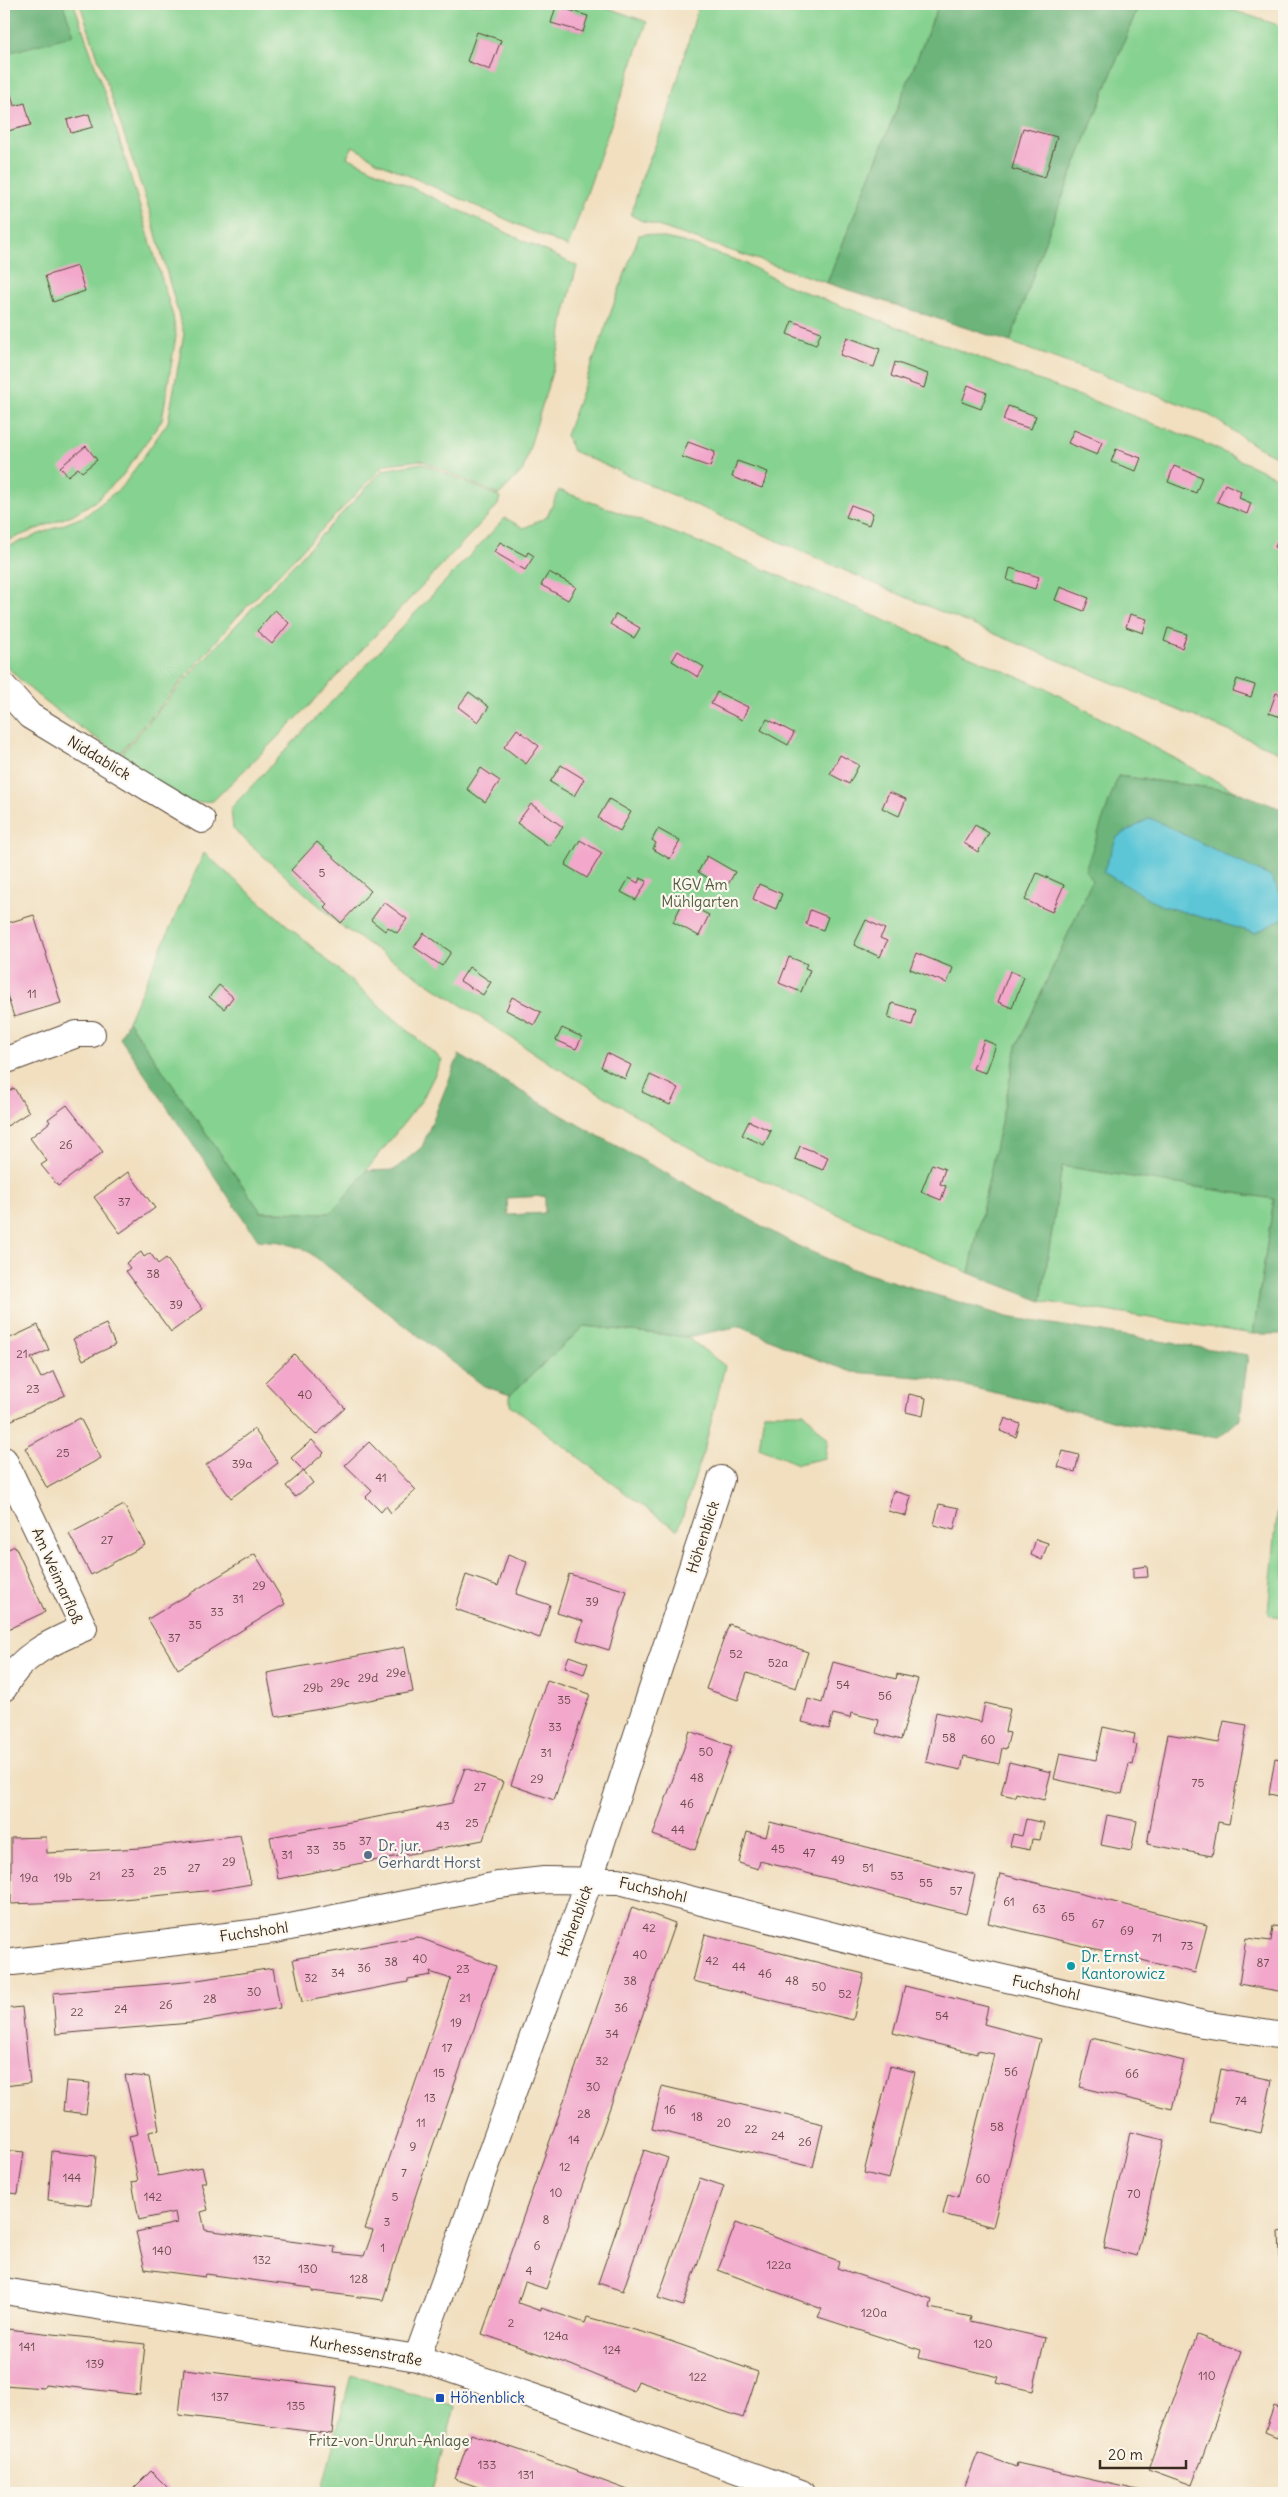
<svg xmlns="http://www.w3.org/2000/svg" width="1288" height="2497" viewBox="0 0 1288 2497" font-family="Delius,sans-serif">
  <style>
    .green { fill: #86d290; stroke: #607e57; fill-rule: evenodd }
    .forest { fill: #6cb47a; stroke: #546f4c; fill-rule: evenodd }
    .water { fill: #5cc6d7; stroke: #4c787a }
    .building { fill: #f2a7cb }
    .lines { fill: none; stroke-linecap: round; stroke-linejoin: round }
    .minor-casing { stroke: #564536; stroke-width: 28 }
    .minor { stroke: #fff; stroke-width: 26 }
    .service-dot { fill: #5c6f8a; stroke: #fbf7ec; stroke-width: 2 }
    .culture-dot { fill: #0f9aa8; stroke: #fbf7ec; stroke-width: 2 }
    .transit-dot { fill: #1a4fb4; stroke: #fbf7ec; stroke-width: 2 }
    .labels { text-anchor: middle; stroke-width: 4.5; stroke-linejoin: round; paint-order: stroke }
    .number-label { font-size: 12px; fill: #694949 }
    .street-label { font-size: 15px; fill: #3b2a1e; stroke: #fbf7ec }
    .park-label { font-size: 15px; fill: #525c40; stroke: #fbf7ec }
    .service-label { font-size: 15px; fill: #4e5e75; stroke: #fbf7ec; text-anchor: start }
    .culture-label { font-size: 15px; fill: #0d838f; stroke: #fbf7ec; text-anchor: start }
    .transit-label { font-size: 15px; fill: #164399; stroke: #fbf7ec; text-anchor: start }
  </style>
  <rect width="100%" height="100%" fill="#fbf7ec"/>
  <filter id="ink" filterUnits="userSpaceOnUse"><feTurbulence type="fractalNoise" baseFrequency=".02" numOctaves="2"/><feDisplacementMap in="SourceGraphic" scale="10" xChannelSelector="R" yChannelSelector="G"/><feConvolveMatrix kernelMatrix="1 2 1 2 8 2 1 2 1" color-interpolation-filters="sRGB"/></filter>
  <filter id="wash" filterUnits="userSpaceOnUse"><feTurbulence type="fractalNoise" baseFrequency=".0096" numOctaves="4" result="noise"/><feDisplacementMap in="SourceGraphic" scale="20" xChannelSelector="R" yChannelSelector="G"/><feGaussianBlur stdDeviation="1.12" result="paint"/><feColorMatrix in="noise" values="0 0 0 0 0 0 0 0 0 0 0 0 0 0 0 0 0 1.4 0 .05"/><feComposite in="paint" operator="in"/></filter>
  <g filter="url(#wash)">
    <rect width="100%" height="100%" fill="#f1dfbf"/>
    <path class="green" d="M4,4H74L109,106L173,316L176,336L162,420L122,476L94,502L72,515L4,542Z
      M80,4H597L647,22L568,247L378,162L353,146L347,157L577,266L564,316L560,345L523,470L499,495L421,460L385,464L236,618L120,753C78,727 36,699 4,663V548L85,516L123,486L168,422L184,334L150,212ZM557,7L587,16L583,32L552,22ZM477,32L500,40L490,69L467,61Z
      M699,4H939L827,283L640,220L631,215L641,180L667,117Z
      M1139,4H1214L1284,27V460L1254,445L1206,413L1010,342L1045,241Z
      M646,234L683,242L745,263L786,285L1202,442L1284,481V754L896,593L573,451L566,435L639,235Z
      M422,463L500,497L498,505L305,710L213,801L190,803L123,760V752L191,673L383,470Z
      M559,490L714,548L1049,690L1235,791L1118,776L1092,881L1017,1046L969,1273L690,1148L548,1062L344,928L233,829L231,808L505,518L524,528L547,517Z
      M204,853L442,1060L422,1100L343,1200L330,1213L261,1212L128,1021Z
      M1062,1166L1274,1199L1253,1334L1041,1301Z
      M584,1326L687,1337L725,1366L705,1446L678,1530L636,1501L510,1405V1395Z
      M764,1413H804L828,1439L825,1458L798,1464L759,1448Z
      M1284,1440V1618L1273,1617L1268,1612Z
      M351,2375L455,2407L431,2493H321Z"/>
    <path class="forest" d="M4,4H63L74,35L4,54Z
      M939,4H1139L1045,241L1010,342L827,283Z
      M1118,776L1235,791L1284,810V1334H1253L1274,1199L1062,1166L1041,1301L969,1273L1017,1046L1092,881L1085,870Z
      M128,1021L261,1212L330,1213L343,1200L366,1171L394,1170L422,1147L459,1055L584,1128L798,1246L849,1268L1007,1317L1248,1355L1240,1419L1218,1438L1130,1424L931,1378L852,1372L798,1352L741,1326L687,1337L584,1326L510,1395L484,1386L306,1250L281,1242L258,1240L120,1038ZM507,1198L545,1196V1213L508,1215Z"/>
    <path class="water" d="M1150,818L1271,877L1284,900V918L1255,933L1160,905L1103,872L1117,837Z"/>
    <g id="blocks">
      <path class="building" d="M556,6L588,16L583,32L551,23Z
        M477,32L501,40L490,70L467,61Z
        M11,94L14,106L25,103L31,125L4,132V95Z
        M89,114L93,127L71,133L67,120Z
        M1023,128L1057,137L1045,178L1012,169Z
        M77,266L85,291L53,302L45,276Z
        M792,321L821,332L816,345L787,334Z
        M847,337L880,349L874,367L840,355Z
        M895,362L928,374L924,388L891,376Z
        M968,385L987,393L981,409L962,402Z
        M1008,406L1036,416L1031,429L1003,420Z
        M1074,430L1102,442L1097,455L1068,443Z
        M688,442L715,452L710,467L682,457Z
        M86,446L97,460L82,472L78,468L68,476L60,467Z
        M1116,449L1141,458L1136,471L1111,462Z
        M737,461L768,472L762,488L732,477Z
        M1174,466L1202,477L1196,493L1168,482Z
        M1225,484L1241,491L1239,498L1251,503L1247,514L1217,502Z
        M851,505L873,513L869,525L846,517Z
        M1281,533L1284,534V550L1275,547Z
        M500,542L526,556L528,552L534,556L525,570L494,552Z
        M1010,568L1039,577L1035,589L1007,580Z
        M549,572L576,587L568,600L541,585Z
        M1060,587L1089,598L1084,611L1055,600Z
        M275,610L289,623L272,644L257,631Z
        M616,614L640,628L634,638L610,624Z
        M1130,614L1147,619L1143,633L1126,627Z
        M1168,628L1187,634L1182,648L1164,641Z
        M678,651L704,667L698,677L672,661Z
        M1237,679L1255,685L1251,697L1233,691Z
        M469,692L489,707L478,722L458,707Z
        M717,692L748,707L742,720L711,704Z
        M1276,693L1284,696V718L1269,713Z
        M767,719L794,733L788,745L761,730Z
        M517,729L539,746L526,764L504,747Z
        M840,755L859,765L849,784L830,774Z
        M561,765L584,779L574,796L550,782Z
        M481,768L500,781L485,802L467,789Z
        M889,792L906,799L899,816L882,808Z
        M609,799L631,812L620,831L598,818Z
        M531,804L563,827L549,846L517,823Z
        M975,825L989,833L978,852L964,843Z
        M658,829L680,841L670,859L653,849L656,843L652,840Z
        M580,840L602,853L587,878L565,865Z
        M317,842L371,891L341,923L324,907L327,904L291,870Z
        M707,856L735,872L726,888L698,872Z
        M1037,873L1064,885L1052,912L1025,900Z
        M629,878L638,883L640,878L647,881L636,900L621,892Z
        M759,884L782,894L776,909L753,899Z
        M384,902L407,919L397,933L388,927L385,931L371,920Z
        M683,902L709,915L699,936L673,922Z
        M810,910L828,917L823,930L806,924Z
        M34,915L61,1003L14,1017L4,985V924Z
        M866,920L885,929L880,938L887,941L880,957L854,945Z
        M424,933L451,952L442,966L414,947Z
        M916,953L953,968L947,983L910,969Z
        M789,957L807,964L805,968L810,970L801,992L779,983Z
        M469,967L491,982L483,995L460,981Z
        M1010,971L1024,977L1012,1008L998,1002Z
        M219,985L233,997L224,1009L209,997Z
        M512,997L541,1012L534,1025L506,1010Z
        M892,1003L916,1010L912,1025L888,1018Z
        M562,1028L582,1037L576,1049L556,1040Z
        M984,1040L996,1045L986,1073L973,1069Z
        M607,1053L631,1065L625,1079L601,1067Z
        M650,1075L678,1088L670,1105L642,1092Z
        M14,1088L29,1112L7,1126L4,1121V1095Z
        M67,1105L103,1152L58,1186L41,1165L47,1161L30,1138L50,1122L48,1119Z
        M749,1121L771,1131L764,1145L742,1135Z
        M800,1146L828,1157L823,1170L795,1159Z
        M932,1164L945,1169L940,1184L946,1186L941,1200L921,1192Z
        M128,1172L155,1208L120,1233L94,1197Z
        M141,1252L144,1257L150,1253L158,1264L166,1258L203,1309L171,1332L126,1271L130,1268L126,1263Z
        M106,1324L115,1345L83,1360L73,1339Z
        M38,1325L49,1350L31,1358L41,1378L54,1371L65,1395L10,1421L4,1408V1341Z
        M294,1354L345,1408L316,1435L265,1382Z
        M909,1394L926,1398L923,1416L906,1412Z
        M80,1418L101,1458L47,1488L25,1448Z
        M1005,1418L1020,1424L1016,1437L1000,1431Z
        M254,1429L278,1463L231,1498L206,1465Z
        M312,1440L324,1453L304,1471L291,1458Z
        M369,1442L416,1490L391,1513L386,1506L381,1512L366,1497L372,1491L345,1465Z
        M1063,1451L1079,1455L1075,1472L1058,1467Z
        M304,1471L313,1483L295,1497L286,1486Z
        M893,1491L911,1496L906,1516L888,1511Z
        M939,1504L959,1508L954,1530L934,1525Z
        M124,1505L145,1545L91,1575L69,1534Z
        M1036,1539L1048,1543L1042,1560L1031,1555Z
        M15,1546L45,1612L4,1631V1551Z
        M255,1554L285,1604L178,1669L148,1619Z
        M508,1555L527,1562L516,1594L550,1605L540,1638L455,1609L466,1575L498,1586Z
        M1147,1566L1148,1577L1133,1578V1568Z
        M569,1574L627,1591L609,1650L577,1640L583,1621L557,1613Z
        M729,1624L808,1652L796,1688L747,1673L738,1700L706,1689Z
        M405,1647L413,1692L276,1717L267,1673Z
        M569,1656L588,1663L584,1674L565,1667Z
        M833,1662L896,1679L897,1674L918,1679L901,1740L876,1733L879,1720L851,1713L850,1718L833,1714L829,1729L802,1722L808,1699L822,1703Z
        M547,1680L590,1694L554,1800L511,1785Z
        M985,1703L1010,1709L1005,1732L1010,1733L1006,1749L1002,1748L999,1764L964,1756L961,1770L926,1762L936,1712L981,1722Z
        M1224,1721L1247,1725L1229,1824L1218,1822L1212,1856L1147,1844L1168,1734L1219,1743Z
        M1103,1727L1135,1734L1133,1744L1137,1745L1133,1765L1129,1764L1122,1794L1054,1779L1060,1753L1096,1760Z
        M690,1731L732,1746L695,1850L653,1835Z
        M1275,1758L1284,1760V1797L1269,1794Z
        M1009,1762L1051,1772L1044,1800L1016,1793L1015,1797L1001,1794Z
        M465,1768L503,1782L483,1840L278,1879L270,1837L452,1803Z
        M1107,1815L1137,1821L1131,1851L1101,1845Z
        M1026,1819L1044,1823L1040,1840L1032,1839L1030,1850L1010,1846L1013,1834L1022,1836Z
        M770,1822L975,1875L966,1914L760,1861L758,1869L739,1863L747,1832L766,1837Z
        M240,1835L251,1884L215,1890L113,1900L11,1904V1838L46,1837L47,1853L141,1848Z
        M1000,1874L1207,1925L1195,1973L988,1923Z
        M632,1907L675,1923L546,2289L525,2282L518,2303L541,2311V2308L585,2323L587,2317L653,2335L758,2372L743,2418L638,2381L634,2391L571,2365L482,2334Z
        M1273,1926L1284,1927V1992L1239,1984L1246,1938L1271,1941Z
        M705,1934L864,1974L853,2020L693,1981Z
        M417,1937L496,1966L417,2191L383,2300L312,2291V2288L206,2274L205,2277L145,2269L136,2232L177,2223L175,2212L139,2220L132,2182L138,2181L129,2136L138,2134L125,2075L149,2077L159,2130L149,2132L158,2176L202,2167L206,2182H201L208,2210L201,2212L205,2230L335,2247L334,2253L364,2256L373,2231L365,2229L451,1979L430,1972L431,1975L408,1979V1982L302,2002L293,1959Z
        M273,1968L280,2008L191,2023L56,2034L53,1993L185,1982Z
        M905,1986L988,2007L984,2024L1040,2039L993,2227L943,2214L948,2194L958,2197L994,2054L977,2051V2054L893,2033Z
        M22,2007L30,2083L4,2086V2009Z
        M1092,2038L1184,2061L1172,2109L1080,2087Z
        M890,2066L915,2072L889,2179L864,2173Z
        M1221,2069L1272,2080L1261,2133L1210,2122Z
        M66,2081L90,2083L86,2114L63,2111Z
        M662,2086L823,2124L813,2167L652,2129Z
        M1130,2132L1164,2140L1137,2256L1104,2248Z
        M4,2150L24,2152L18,2194L4,2192Z
        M644,2150L668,2158L623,2291L598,2283Z
        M52,2151L96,2156L91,2205L48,2200Z
        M700,2178L724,2186L683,2306L658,2298Z
        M736,2223L839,2261L837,2268L932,2299L930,2308L971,2317L970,2321L1045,2338L1033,2391L997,2383L999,2377L919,2358L921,2350L818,2317L822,2309L718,2270Z
        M1284,2231V2276H1281L1279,2232Z
        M7,2329L145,2344L140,2395L45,2384L44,2388L4,2385Z
        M1197,2335L1241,2351L1192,2485L1148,2469Z
        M184,2369L337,2387L332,2434L179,2415Z
        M1274,2406L1284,2410V2436L1278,2434L1277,2437L1265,2432Z
        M471,2434L519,2450L636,2493H516L505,2489L504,2493H495L455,2479Z
        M978,2453L1016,2467L1017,2463L1151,2493H962Z
        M151,2471L173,2493H135L132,2490Z"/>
    </g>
  </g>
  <g filter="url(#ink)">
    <use href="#blocks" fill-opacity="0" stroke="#564536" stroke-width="1"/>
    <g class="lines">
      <defs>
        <path id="minor" d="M4,687L30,716L202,820
          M4,1061L77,1034H92
          M4,1460L84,1628C53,1641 19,1656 4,1688
          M13,1962L275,1930L498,1885L544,1880L619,1881L972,1971L1203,2024L1284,2036
          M4,2291L417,2358L545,2401L801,2493
          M417,2358L589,1881L721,1479"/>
      </defs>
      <use href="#minor" class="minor-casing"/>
      <use href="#minor" class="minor"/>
    </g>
  </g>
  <circle class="service-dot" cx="368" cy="1855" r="5"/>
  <circle class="culture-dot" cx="1071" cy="1966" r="5"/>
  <rect class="transit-dot" x="435" y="2393" width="10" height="10" rx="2.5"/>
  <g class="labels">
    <g class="number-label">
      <text x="322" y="877">5</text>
      <text x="32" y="998">11</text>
      <text x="66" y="1149">26</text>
      <text x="124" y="1206">37</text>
      <text x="153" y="1278">38</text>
      <text x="176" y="1309">39</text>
      <text x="22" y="1358">21</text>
      <text x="33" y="1393">23</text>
      <text x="305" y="1399">40</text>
      <text x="63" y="1457">25</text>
      <text x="242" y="1468">39a</text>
      <text x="381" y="1482">41</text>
      <text x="107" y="1544">27</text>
      <text x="259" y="1590">29</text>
      <text x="238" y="1603">31</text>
      <text x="592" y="1606">39</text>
      <text x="217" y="1616">33</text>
      <text x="195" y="1629">35</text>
      <text x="174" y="1642">37</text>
      <text x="736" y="1658">52</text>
      <text x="778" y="1667">52a</text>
      <text x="396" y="1677">29e</text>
      <text x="368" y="1682">29d</text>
      <text x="340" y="1687">29c</text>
      <text x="843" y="1689">54</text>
      <text x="313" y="1692">29b</text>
      <text x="885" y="1700">56</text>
      <text x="564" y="1704">35</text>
      <text x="555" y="1731">33</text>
      <text x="949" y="1742">58</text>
      <text x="988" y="1744">60</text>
      <text x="706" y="1756">50</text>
      <text x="546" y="1757">31</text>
      <text x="697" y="1782">48</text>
      <text x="537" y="1783">29</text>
      <text x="1198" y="1787">75</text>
      <text x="480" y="1791">27</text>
      <text x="687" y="1808">46</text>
      <text x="472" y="1827">25</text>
      <text x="443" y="1830">43</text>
      <text x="678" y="1834">44</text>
      <text x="365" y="1845">37</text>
      <text x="339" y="1850">35</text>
      <text x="778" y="1853">45</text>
      <text x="313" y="1854">33</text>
      <text x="809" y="1857">47</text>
      <text x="287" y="1859">31</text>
      <text x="838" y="1864">49</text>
      <text x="229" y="1866">29</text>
      <text x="194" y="1872">27</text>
      <text x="868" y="1872">51</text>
      <text x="160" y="1875">25</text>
      <text x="128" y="1877">23</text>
      <text x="95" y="1880">21</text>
      <text x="897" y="1880">53</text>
      <text x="29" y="1882">19a</text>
      <text x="63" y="1882">19b</text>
      <text x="926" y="1887">55</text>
      <text x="956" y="1895">57</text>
      <text x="1009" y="1906">61</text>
      <text x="1039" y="1913">63</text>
      <text x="1068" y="1921">65</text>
      <text x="1098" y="1928">67</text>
      <text x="649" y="1932">42</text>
      <text x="1127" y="1935">69</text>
      <text x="1157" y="1942">71</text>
      <text x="1187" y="1950">73</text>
      <text x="640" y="1959">40</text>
      <text x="420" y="1963">40</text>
      <text x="712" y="1965">42</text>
      <text x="391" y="1966">38</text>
      <text x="1263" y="1967">87</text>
      <text x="739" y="1971">44</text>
      <text x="364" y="1972">36</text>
      <text x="463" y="1973">23</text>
      <text x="338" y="1977">34</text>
      <text x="765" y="1978">46</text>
      <text x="311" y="1982">32</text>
      <text x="630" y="1985">38</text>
      <text x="792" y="1985">48</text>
      <text x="819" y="1991">50</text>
      <text x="254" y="1996">30</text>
      <text x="845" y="1998">52</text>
      <text x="465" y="2002">21</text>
      <text x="210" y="2003">28</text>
      <text x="166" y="2009">26</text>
      <text x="621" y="2012">36</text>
      <text x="121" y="2013">24</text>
      <text x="77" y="2016">22</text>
      <text x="942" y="2020">54</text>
      <text x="456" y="2027">19</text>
      <text x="612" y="2038">34</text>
      <text x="447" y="2052">17</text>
      <text x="602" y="2065">32</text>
      <text x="1011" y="2076">56</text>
      <text x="439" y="2077">15</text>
      <text x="1132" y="2078">66</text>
      <text x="593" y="2091">30</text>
      <text x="430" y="2102">13</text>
      <text x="1241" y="2105">74</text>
      <text x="670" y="2114">16</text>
      <text x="584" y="2118">28</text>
      <text x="697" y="2121">18</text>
      <text x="421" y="2127">11</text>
      <text x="724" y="2127">20</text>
      <text x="997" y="2131">58</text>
      <text x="751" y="2133">22</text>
      <text x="778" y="2140">24</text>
      <text x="574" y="2144">14</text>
      <text x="805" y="2146">26</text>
      <text x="413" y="2151">9</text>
      <text x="565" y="2171">12</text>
      <text x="404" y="2177">7</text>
      <text x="72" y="2182">144</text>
      <text x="983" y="2183">60</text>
      <text x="556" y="2197">10</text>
      <text x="1134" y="2198">70</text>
      <text x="153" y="2201">142</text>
      <text x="395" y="2201">5</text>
      <text x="546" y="2224">8</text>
      <text x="387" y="2226">3</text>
      <text x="537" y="2250">6</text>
      <text x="383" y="2252">1</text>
      <text x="162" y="2255">140</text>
      <text x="262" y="2264">132</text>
      <text x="779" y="2269">122a</text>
      <text x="308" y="2273">130</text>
      <text x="529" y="2275">4</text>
      <text x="359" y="2283">128</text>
      <text x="874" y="2317">120a</text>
      <text x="511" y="2327">2</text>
      <text x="556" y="2340">124a</text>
      <text x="983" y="2348">120</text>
      <text x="27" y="2351">141</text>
      <text x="612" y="2354">124</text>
      <text x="95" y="2368">139</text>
      <text x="1207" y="2380">110</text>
      <text x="698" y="2381">122</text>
      <text x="220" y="2401">137</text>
      <text x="296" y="2410">135</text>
      <text x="487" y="2469">133</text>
      <text x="526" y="2479">131</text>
    </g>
    <g class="street-label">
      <text transform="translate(99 758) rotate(31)" y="5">Niddablick</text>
      <text transform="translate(703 1537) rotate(-72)" y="5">Höhenblick</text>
      <text transform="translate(57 1576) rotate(66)" y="5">Am Weimarfloß</text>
      <text transform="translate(653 1890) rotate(13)" y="5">Fuchshohl</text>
      <text transform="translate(575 1921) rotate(-70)" y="5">Höhenblick</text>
      <text transform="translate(254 1932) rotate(-8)" y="5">Fuchshohl</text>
      <text transform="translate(1046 1988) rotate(13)" y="5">Fuchshohl</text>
      <text transform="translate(366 2351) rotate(10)" y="5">Kurhessenstraße</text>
    </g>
    <g class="park-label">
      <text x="700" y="890">KGV Am<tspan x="700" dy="17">Mühlgarten</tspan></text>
      <text x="389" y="2446">Fritz-von-Unruh-Anlage</text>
    </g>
    <g class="service-label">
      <text x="378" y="1851">Dr. jur.<tspan x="378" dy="17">Gerhardt Horst</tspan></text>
    </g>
    <g class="culture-label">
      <text x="1081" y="1962">Dr. Ernst<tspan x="1081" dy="17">Kantorowicz</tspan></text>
    </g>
    <g class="transit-label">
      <text x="450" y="2403">Höhenblick</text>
    </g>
  </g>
  <rect width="1288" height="2497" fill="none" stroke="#fbf7ec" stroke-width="20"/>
  <path d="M1100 2460v8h86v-8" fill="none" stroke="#3b2a1e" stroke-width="2.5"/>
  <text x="1108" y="2460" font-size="15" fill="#3b2a1e" stroke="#fbf7ec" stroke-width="4" paint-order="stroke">20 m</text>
</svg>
